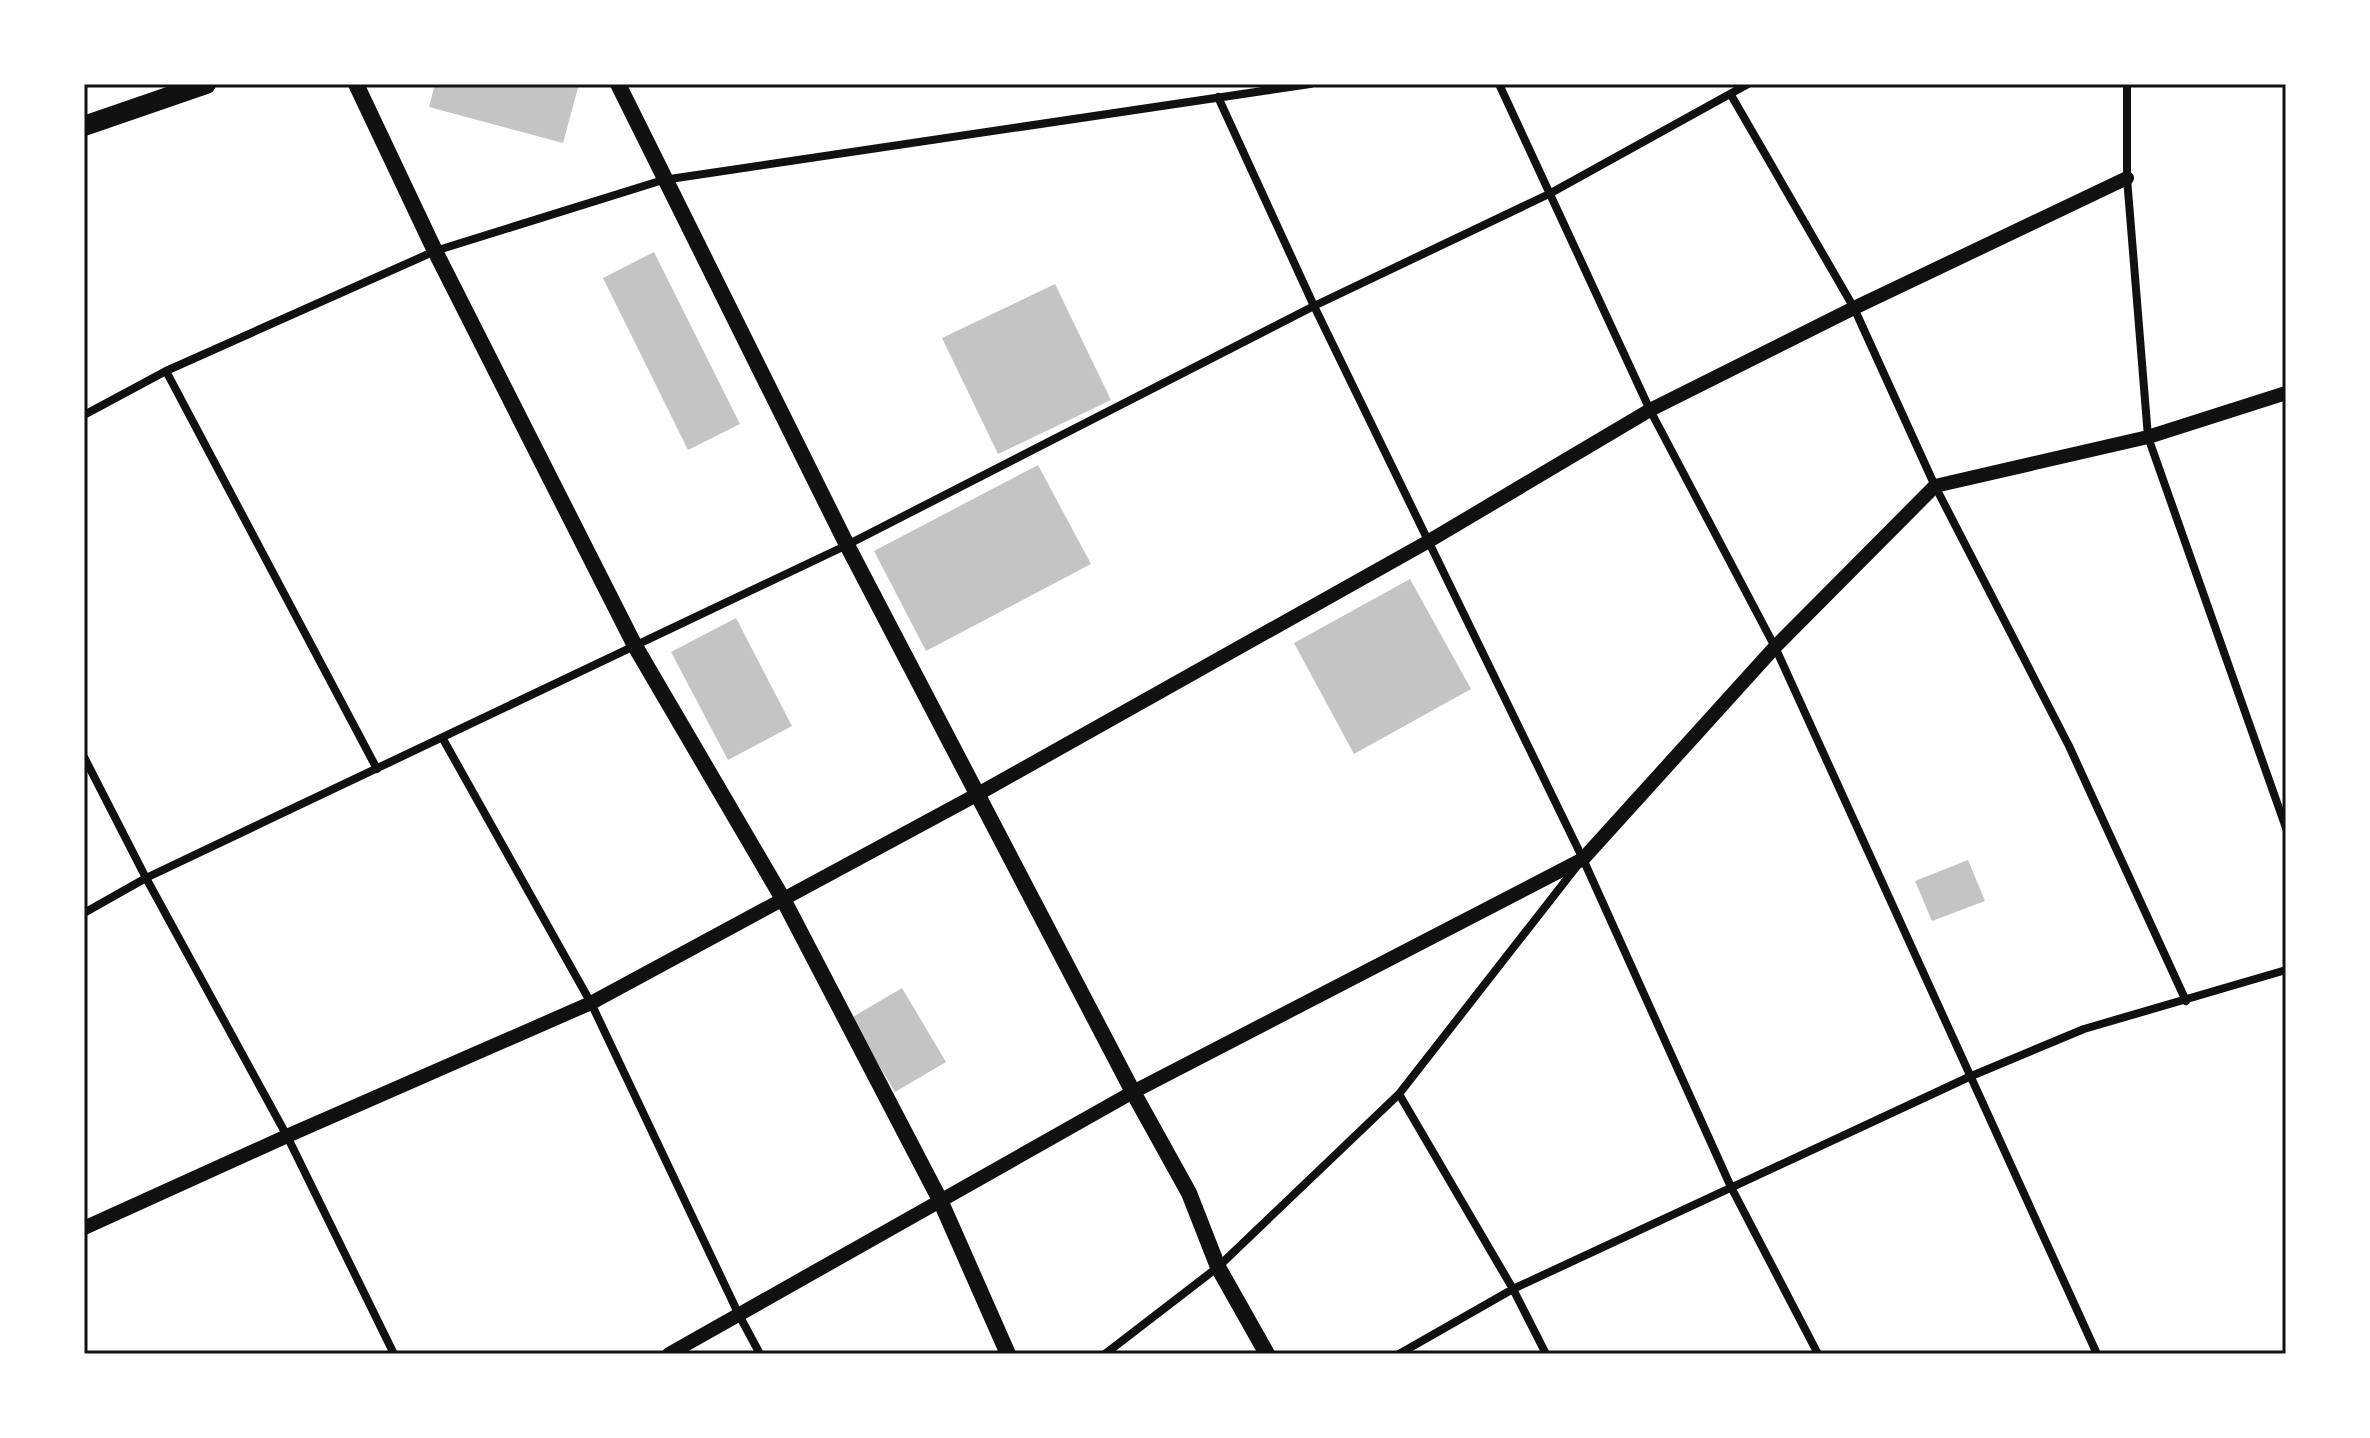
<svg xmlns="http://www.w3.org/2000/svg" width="2370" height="1438" viewBox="0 0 2370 1438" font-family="Signika,sans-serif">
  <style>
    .building { fill: #c4c4c4 }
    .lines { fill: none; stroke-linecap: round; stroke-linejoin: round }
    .minor { stroke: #111; stroke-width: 8 }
    .tertiary { stroke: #111; stroke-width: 14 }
    .secondary { stroke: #111; stroke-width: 16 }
    .primary { stroke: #111; stroke-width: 20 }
    .neatline { fill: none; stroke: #111; stroke-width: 3 }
  </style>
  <rect width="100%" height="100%" fill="#fff"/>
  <path class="building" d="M435,84H579L563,143L429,107Z
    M654,252L740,424L688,450L603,278Z
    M1055,284L1111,400L998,454L942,338Z
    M1038,465L1091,564L926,651L874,551Z
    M1410,579L1471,689L1354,754L1294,643Z
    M736,618L792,726L728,760L671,652Z
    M1968,860L1985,901L1932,921L1915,881Z
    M902,988L946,1062L895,1092L851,1018Z"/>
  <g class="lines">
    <path class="minor" d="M1499,84L1650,410L1775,647L2097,1354
      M2127,84V178L2148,437L2286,828
      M1731,95L1854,308L1935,486L2069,746L2186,1001
      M1218,97L1314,306L1583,859L1731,1187L1818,1354
      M166,371L377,769
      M84,415L166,371L435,251L663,180L1310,84
      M443,739L591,1003L739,1315L760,1354
      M84,757L146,878L287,1136L394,1354
      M84,913L146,878L847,545L1314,306L1549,194L1748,84
      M1399,1094L1513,1289L1546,1354
      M1105,1354L1218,1267L1399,1094L1577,866
      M1399,1354L1513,1289L1969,1077L2084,1029L2286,970"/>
    <path class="tertiary" d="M84,1228L287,1136L591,1003L978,794L1429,541L1650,410L1854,308L2127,178
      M669,1354L1133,1092L1583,859L1775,647L1935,486L2148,437L2286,393"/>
    <path class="secondary" d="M356,84L435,251L635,646L783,899L940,1200L1008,1354
      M618,84L847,545L1133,1092L1189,1193L1218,1267L1267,1354"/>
    <path class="primary" d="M84,126L206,84"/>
  </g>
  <rect width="2370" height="1438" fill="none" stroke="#ffffff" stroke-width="172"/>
  <rect x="86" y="86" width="2198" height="1266" class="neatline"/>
</svg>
